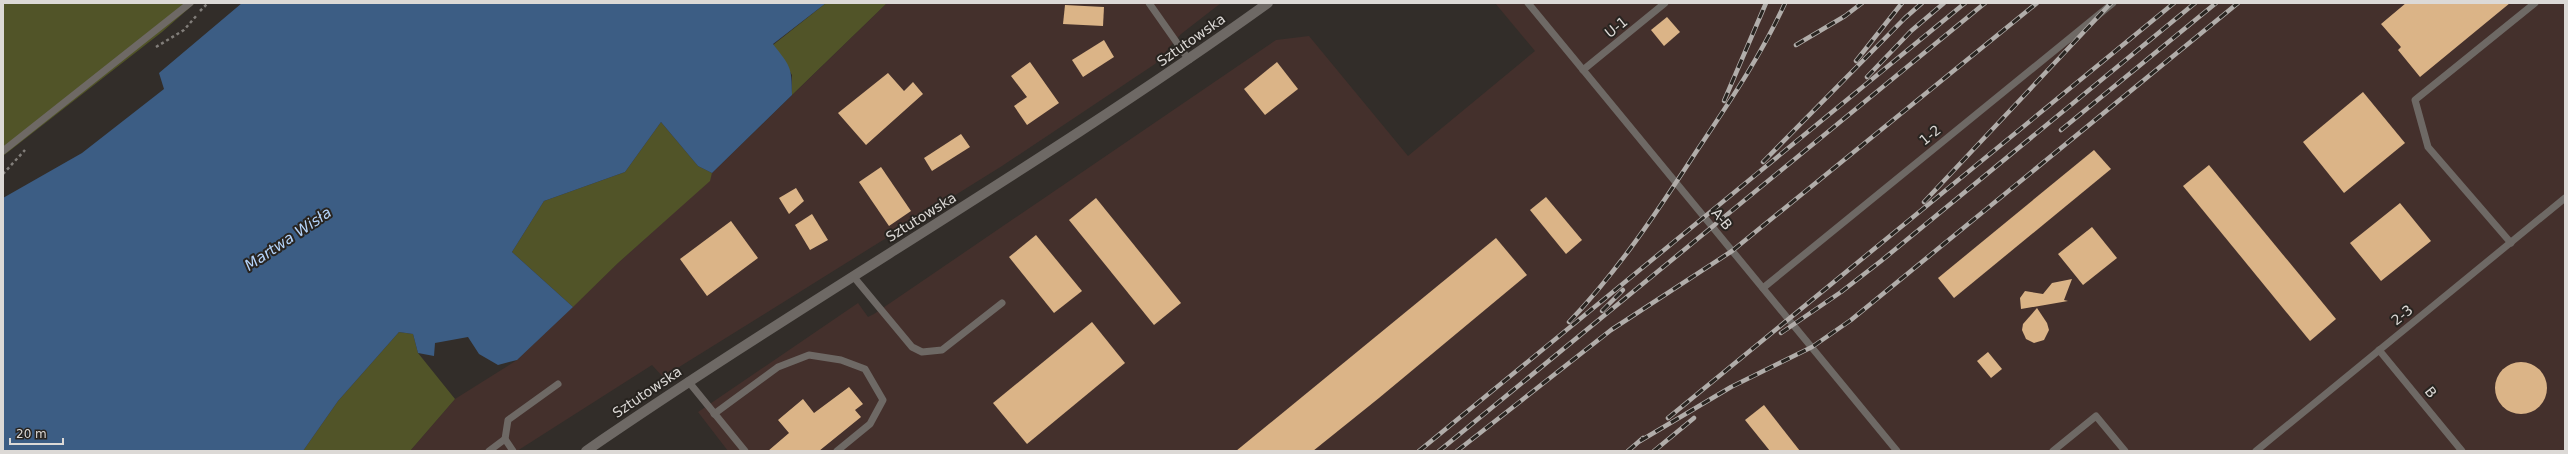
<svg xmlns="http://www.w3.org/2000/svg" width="2568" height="454" font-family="'DejaVu Sans',sans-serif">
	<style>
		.industrial { fill: #44302c }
		.green { fill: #515428 }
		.water { fill: #3c5d84 }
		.building { fill: #dbb487 }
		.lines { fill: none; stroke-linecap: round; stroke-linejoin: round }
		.path { stroke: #827e7a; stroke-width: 2.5; stroke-dasharray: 3 3; stroke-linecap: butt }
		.lane { stroke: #6e6965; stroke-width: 7 }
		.street { stroke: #6e6965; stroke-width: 10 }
		.rail-casing { stroke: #b1adaa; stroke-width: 4.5 }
		.rail { stroke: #282420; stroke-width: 3; stroke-dasharray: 9; stroke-linecap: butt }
		.labels { text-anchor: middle; stroke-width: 4; stroke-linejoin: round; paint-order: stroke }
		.street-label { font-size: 14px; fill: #dcd9d6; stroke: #282420 }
		.water-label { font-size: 15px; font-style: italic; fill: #b5d4fa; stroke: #282420 }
	</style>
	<rect width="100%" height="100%" fill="#322d29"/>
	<!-- industrial -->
	<g class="industrial">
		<polygon points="887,3 1221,3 1181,34 1155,64 1002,166 663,377 652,365 517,451 410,451 455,399 517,360 618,263 709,181 712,173"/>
		<polygon points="1495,3 2565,3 2565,451 728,451 698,412 858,303 868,317 874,314 1276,40 1309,36 1408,156 1535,51"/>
	</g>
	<!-- green -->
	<g class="green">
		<polygon points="3,3 195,3 162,32 3,156"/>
		<polygon points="826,3 887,3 792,95 792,75 773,45"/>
		<polygon points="661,122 698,166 712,173 710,181 618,263 573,307 512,252 544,201 625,172"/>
		<polygon points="399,332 413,334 418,353 455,399 410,451 303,451 338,401"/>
	</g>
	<!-- water -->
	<path class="water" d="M 242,3 L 826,3 L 773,44 C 790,66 792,66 792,95 L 712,173 L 698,166 L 661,122 L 625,172 L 544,201 L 512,252 L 573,307 L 517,360 L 498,365 L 479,354 L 468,337 L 435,343 L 434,356 L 418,353 L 413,334 L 399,332 L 338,401 L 303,451 L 3,451 L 3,198 L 82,153 L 164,89 L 159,73 Z"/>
	<!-- building -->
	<g class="building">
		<polygon points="2406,3 2510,3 2420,77 2398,50 2401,47 2381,24"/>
		<polygon points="1065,5 1104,7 1103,26 1063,24"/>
		<polygon points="1667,17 1680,32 1664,46 1651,30"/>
		<polygon points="1104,40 1114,57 1083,77 1072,60"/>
		<polygon points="1030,62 1059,103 1027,125 1014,106 1027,97 1011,76"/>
		<polygon points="1277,62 1298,89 1265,115 1244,89"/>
		<polygon points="888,73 904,91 913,82 923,94 866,145 838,113"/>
		<polygon points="2363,92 2405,143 2344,193 2303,142"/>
		<polygon points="961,134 970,147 932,171 924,158"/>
		<polygon points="2094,150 2111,169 1954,298 1938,278"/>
		<polygon points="2209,165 2336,319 2310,341 2183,186"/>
		<polygon points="881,167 911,211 889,226 859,182"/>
		<polygon points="796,188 804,201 789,214 779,198"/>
		<polygon points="1546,197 1582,240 1566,254 1530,210"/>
		<polygon points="1096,198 1181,303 1154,325 1069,220"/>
		<polygon points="2400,203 2431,241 2381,281 2350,243"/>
		<polygon points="812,214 828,240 810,250 795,225"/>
		<polygon points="731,221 758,258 707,296 680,259"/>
		<polygon points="2092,227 2117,258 2083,285 2058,254"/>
		<polygon points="1036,235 1082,291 1054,313 1009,257"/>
		<polygon points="1496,238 1527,275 1379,398 1313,451 1236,451"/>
		<polygon points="2072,279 2064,300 2068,301 2021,309 2020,298 2025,291 2043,294 2052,283"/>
		<polygon points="2037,308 2047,323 2049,330 2044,340 2034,343 2026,339 2022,330 2023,324"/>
		<polygon points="1092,322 1125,363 1027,444 993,403"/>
		<polygon points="1988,352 2002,369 1991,378 1977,361"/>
		<circle cx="2521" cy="388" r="26"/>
		<polygon points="849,387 863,404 855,410 861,417 819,451 768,451 789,433 778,420 803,399 814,413"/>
		<polygon points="1764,405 1800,451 1770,451 1745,420"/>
	</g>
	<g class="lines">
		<!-- path -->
		<g class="path">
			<polyline points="200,11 208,3"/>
			<polyline points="156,47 184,30 197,15"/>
			<polyline points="3,174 25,150"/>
		</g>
		<!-- lane -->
		<g class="lane">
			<polyline points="1149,3 1189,60"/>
			<polyline points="1528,3 1897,451"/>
			<polyline points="1583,70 1665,3"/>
			<polyline points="3,151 190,3"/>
			<polyline points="2511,243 2428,147 2415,100 2535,3"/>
			<polyline points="853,276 912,347 922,352 942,350 1002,303"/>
			<polyline points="1763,288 2113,3"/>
			<polyline points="2379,350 2462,451"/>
			<polyline points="688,381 745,451"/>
			<polyline points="714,414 778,367 809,355 841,360 865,369 883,400 870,424 837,451"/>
			<polyline points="505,439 508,420 558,384"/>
			<polyline points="489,451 505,439 513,451"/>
			<polyline points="2053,451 2096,416 2125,451"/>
			<polyline points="2256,451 2565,198"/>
		</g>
		<!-- street -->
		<path class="street" d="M 586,451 C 810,297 1047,162 1268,3"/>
		<!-- rail casing -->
		<g class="rail-casing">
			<g id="rail">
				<polyline points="1796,45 1845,16 1862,3"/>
				<polyline points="1856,61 1902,3"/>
				<polyline points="1867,77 1911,31 1944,3"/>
				<polyline points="1724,101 1766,3"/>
				<polyline points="2061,130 2216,3"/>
				<polyline points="1763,162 1905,18 1922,3"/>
				<polyline points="1924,202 2111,3"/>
				<polyline points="1602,311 1623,290"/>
				<path d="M 1569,322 C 1618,271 1657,212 1696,152 C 1728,104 1761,56 1785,3"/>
				<polyline points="1781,333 1841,292 1881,261 2195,3"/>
				<polyline points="1668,418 2174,3"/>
				<polyline points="1640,441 1731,387 1812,347 1851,320 2238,3"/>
				<polyline points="1419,451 1965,3"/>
				<polyline points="1439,451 1985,3"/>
				<polyline points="1457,451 1611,330 1732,251 2037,3"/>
				<polyline points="1628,451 1643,438"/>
				<polyline points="1654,451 1694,418"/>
			</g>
		</g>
		<!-- rail -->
		<use href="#rail" class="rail"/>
	</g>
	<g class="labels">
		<!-- street labels -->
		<g class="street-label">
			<text transform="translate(1616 27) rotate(-39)" y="5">U-1</text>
			<text transform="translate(1191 40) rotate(-35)" y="5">Sztutowska</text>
			<text transform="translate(1930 135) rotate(-39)" y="5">1-2</text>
			<text transform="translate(921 217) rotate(-32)" y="5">Sztutowska</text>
			<text transform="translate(1722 219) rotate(50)" y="5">A-B</text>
			<text transform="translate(2402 315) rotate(-39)" y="5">2-3</text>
			<text transform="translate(647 392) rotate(-34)" y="5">Sztutowska</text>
			<text transform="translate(2431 392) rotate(51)" y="5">B</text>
		</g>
		<!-- water labels -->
		<g class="water-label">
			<text transform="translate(288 239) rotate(-34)" y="5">Martwa Wisła</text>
		</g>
	</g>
	<!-- border -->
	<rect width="2568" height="454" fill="none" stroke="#dcd9d6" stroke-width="8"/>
	<!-- scale -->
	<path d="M10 438v6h53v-6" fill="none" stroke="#dcd9d6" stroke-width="2"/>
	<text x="16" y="438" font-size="12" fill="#dcd9d6" stroke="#282420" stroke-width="3" paint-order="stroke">20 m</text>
</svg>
